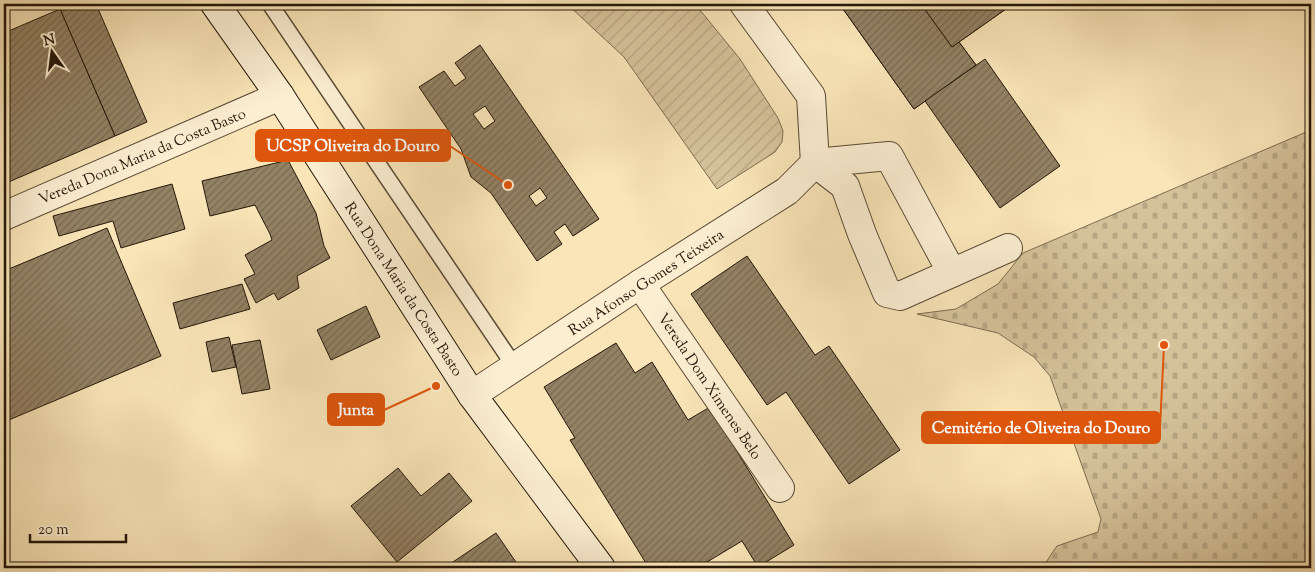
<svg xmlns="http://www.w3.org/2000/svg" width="1315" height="572" font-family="'Sorts Mill Goudy',serif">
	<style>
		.cemetery { fill: url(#cemetery-stones); stroke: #7c6c52 }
		.garden { fill: url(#garden-furrows); stroke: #7c6c52 }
		.building { fill: url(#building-hatch); stroke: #241709; fill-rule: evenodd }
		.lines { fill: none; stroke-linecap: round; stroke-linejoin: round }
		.lane-casing { stroke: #594a35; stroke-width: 18 }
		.street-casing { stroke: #594a35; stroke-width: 30 }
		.secondary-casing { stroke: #241709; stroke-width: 30 }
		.lane { stroke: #fbeed1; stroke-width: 15 }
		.street { stroke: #fbeed1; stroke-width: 28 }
		.secondary { stroke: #fbeed1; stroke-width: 28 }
		.labels { text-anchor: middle; stroke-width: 4; stroke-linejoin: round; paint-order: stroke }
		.street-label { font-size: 15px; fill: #241709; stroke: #fbeed1 }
		.leader { fill: none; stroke: #de560c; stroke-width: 2 }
		.callout-dot { fill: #de560c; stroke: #fbeed1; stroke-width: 2 }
		.callout { fill: #de560c; stroke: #de560c; stroke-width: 2 }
		.callout-label { font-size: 16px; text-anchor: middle; font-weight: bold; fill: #fff }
	</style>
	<defs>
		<pattern id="cemetery-stones" width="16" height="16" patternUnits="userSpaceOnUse" patternTransform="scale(1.25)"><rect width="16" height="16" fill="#d5c29a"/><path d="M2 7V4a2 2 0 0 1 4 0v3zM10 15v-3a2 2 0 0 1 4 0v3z" fill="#b7a683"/></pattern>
		<pattern id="garden-furrows" width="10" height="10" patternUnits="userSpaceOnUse" patternTransform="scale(1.25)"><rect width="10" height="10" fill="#d5c29a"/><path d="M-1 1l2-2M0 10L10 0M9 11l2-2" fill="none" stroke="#b7a683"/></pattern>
		<pattern id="building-hatch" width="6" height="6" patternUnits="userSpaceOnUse" patternTransform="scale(1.25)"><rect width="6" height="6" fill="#938264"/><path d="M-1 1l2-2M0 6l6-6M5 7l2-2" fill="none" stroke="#786951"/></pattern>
	</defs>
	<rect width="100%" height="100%" fill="#f9e5b8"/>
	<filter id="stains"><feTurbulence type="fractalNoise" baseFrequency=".004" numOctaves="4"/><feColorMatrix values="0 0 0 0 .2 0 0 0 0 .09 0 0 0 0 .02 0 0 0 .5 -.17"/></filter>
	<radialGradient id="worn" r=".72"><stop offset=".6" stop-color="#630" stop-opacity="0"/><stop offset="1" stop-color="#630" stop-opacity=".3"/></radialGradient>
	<!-- cemetery -->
	<polygon class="cemetery" points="1311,130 1311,568 1042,568 1057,546 1098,532 1101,519 1050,376 1034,357 998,333 917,314 956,309 998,284 1023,253"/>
	<!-- garden -->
	<polygon class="garden" points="567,4 695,4 740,59 778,118 783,131 782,142 775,152 717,189 624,57"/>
	<!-- building -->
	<g class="building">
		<polygon points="71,4 96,4 147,122 115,136 60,9"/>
		<polygon points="844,4 1013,4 959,42 976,65 914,109 841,6"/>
		<polygon points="844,4 921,4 952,47 959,42 976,65 914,109 841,6"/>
		<polygon points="921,4 1013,4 952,47"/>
		<polygon points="60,9 115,136 4,184 4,33"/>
		<path d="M 480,45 L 599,219 L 573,236 L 565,224 L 554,232 L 562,244 L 537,261 L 491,193 L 471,177 L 461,149 L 419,87 L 444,71 L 455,86 L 466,78 L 455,63 ZM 485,106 L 495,121 L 484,129 L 473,114 ZM 540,188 L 547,198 L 536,206 L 529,196 Z"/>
		<polygon points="985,59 1060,166 1000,208 925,101"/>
		<polygon points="288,160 316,213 324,246 330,258 297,276 299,288 278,300 274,293 256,303 244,279 255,274 245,255 272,240 270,234 255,205 210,216 202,181"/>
		<polygon points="172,184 185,229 121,248 113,221 59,236 53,216"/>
		<polygon points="107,228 161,356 4,422 4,271"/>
		<polygon points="747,256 815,355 829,346 900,450 849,484 786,392 767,405 691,294"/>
		<polygon points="242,284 250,309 180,329 173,303"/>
		<polygon points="366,306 380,337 331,360 317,330"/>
		<polygon points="229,337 236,367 212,372 206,342"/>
		<polygon points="260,340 270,389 242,394 232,345"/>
		<polygon points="616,343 635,373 652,362 688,420 710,407 794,545 758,567 742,541 697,568 649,568 570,440 575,438 544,387"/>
		<polygon points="398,468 421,496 449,473 472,501 397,562 351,506"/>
		<polygon points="496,533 520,568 444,568"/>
	</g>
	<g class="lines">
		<!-- lane casing -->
		<g class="lane-casing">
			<polyline id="lane" points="270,4 515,367"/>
		</g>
		<!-- street casing -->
		<g class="street-casing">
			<g id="street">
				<polyline points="744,4 811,96 815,163"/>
				<polyline points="815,163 845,186 862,234 887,293 900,296 1008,248"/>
				<polyline points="815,163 889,156 952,273"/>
				<polyline points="4,216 280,96"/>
				<polyline points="640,284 780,488"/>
				<polyline points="472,395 640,284 787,191 815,163"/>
			</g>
		</g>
		<!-- secondary casing -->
		<g class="secondary-casing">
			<polyline id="secondary" points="215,4 280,96 472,395 601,568"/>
		</g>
		<!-- lane -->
		<use href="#lane" class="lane"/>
		<!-- street -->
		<use href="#street" class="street"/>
		<!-- secondary -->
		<use href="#secondary" class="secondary"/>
	</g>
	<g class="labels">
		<!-- street labels -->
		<g class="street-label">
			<text transform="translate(142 156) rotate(-23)" y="5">Vereda Dona Maria da Costa Basto</text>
			<text transform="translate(646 282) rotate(-33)" y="5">Rua Afonso Gomes Teixeira</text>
			<text transform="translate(404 289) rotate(57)" y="5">Rua Dona Maria da Costa Basto</text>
			<text transform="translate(710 386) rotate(56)" y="5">Vereda Dom Ximenes Belo</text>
		</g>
	</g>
	<!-- callouts -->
	<path class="leader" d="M508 185L450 146M436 386L384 410M1164 345L1160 428"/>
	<g class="callout-dot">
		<circle cx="508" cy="185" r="5"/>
		<circle cx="436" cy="386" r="5"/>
		<circle cx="1164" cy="345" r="5"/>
	</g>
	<g class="callout">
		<rect x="256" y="130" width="194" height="31" rx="5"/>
		<rect x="328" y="394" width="56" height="31" rx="5"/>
		<rect x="922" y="412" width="238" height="31" rx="5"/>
	</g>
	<g class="callout-label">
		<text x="353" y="151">UCSP Oliveira do Douro</text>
		<text x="356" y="415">Junta</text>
		<text x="1041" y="433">Cemitério de Oliveira do Douro</text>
	</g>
	<!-- margin -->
	<rect width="1315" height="572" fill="none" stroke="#f9e5b8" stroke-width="20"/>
	<rect x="5" y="5" width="1305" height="562" fill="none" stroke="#241709" stroke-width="2.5"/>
	<rect x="10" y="10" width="1295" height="552" fill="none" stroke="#241709"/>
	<!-- north arrow -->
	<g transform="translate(52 52) rotate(346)" stroke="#fbeed1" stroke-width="4" paint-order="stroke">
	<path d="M0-4L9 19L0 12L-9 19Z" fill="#241709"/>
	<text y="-8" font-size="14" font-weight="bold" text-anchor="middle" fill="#241709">N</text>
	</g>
	<!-- scale -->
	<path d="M30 534v8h96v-8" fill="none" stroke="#241709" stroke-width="2.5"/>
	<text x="38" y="534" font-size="15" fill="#241709" stroke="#fbeed1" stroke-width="4" paint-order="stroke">20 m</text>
	<rect width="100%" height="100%" filter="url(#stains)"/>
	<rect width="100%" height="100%" fill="url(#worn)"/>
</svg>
